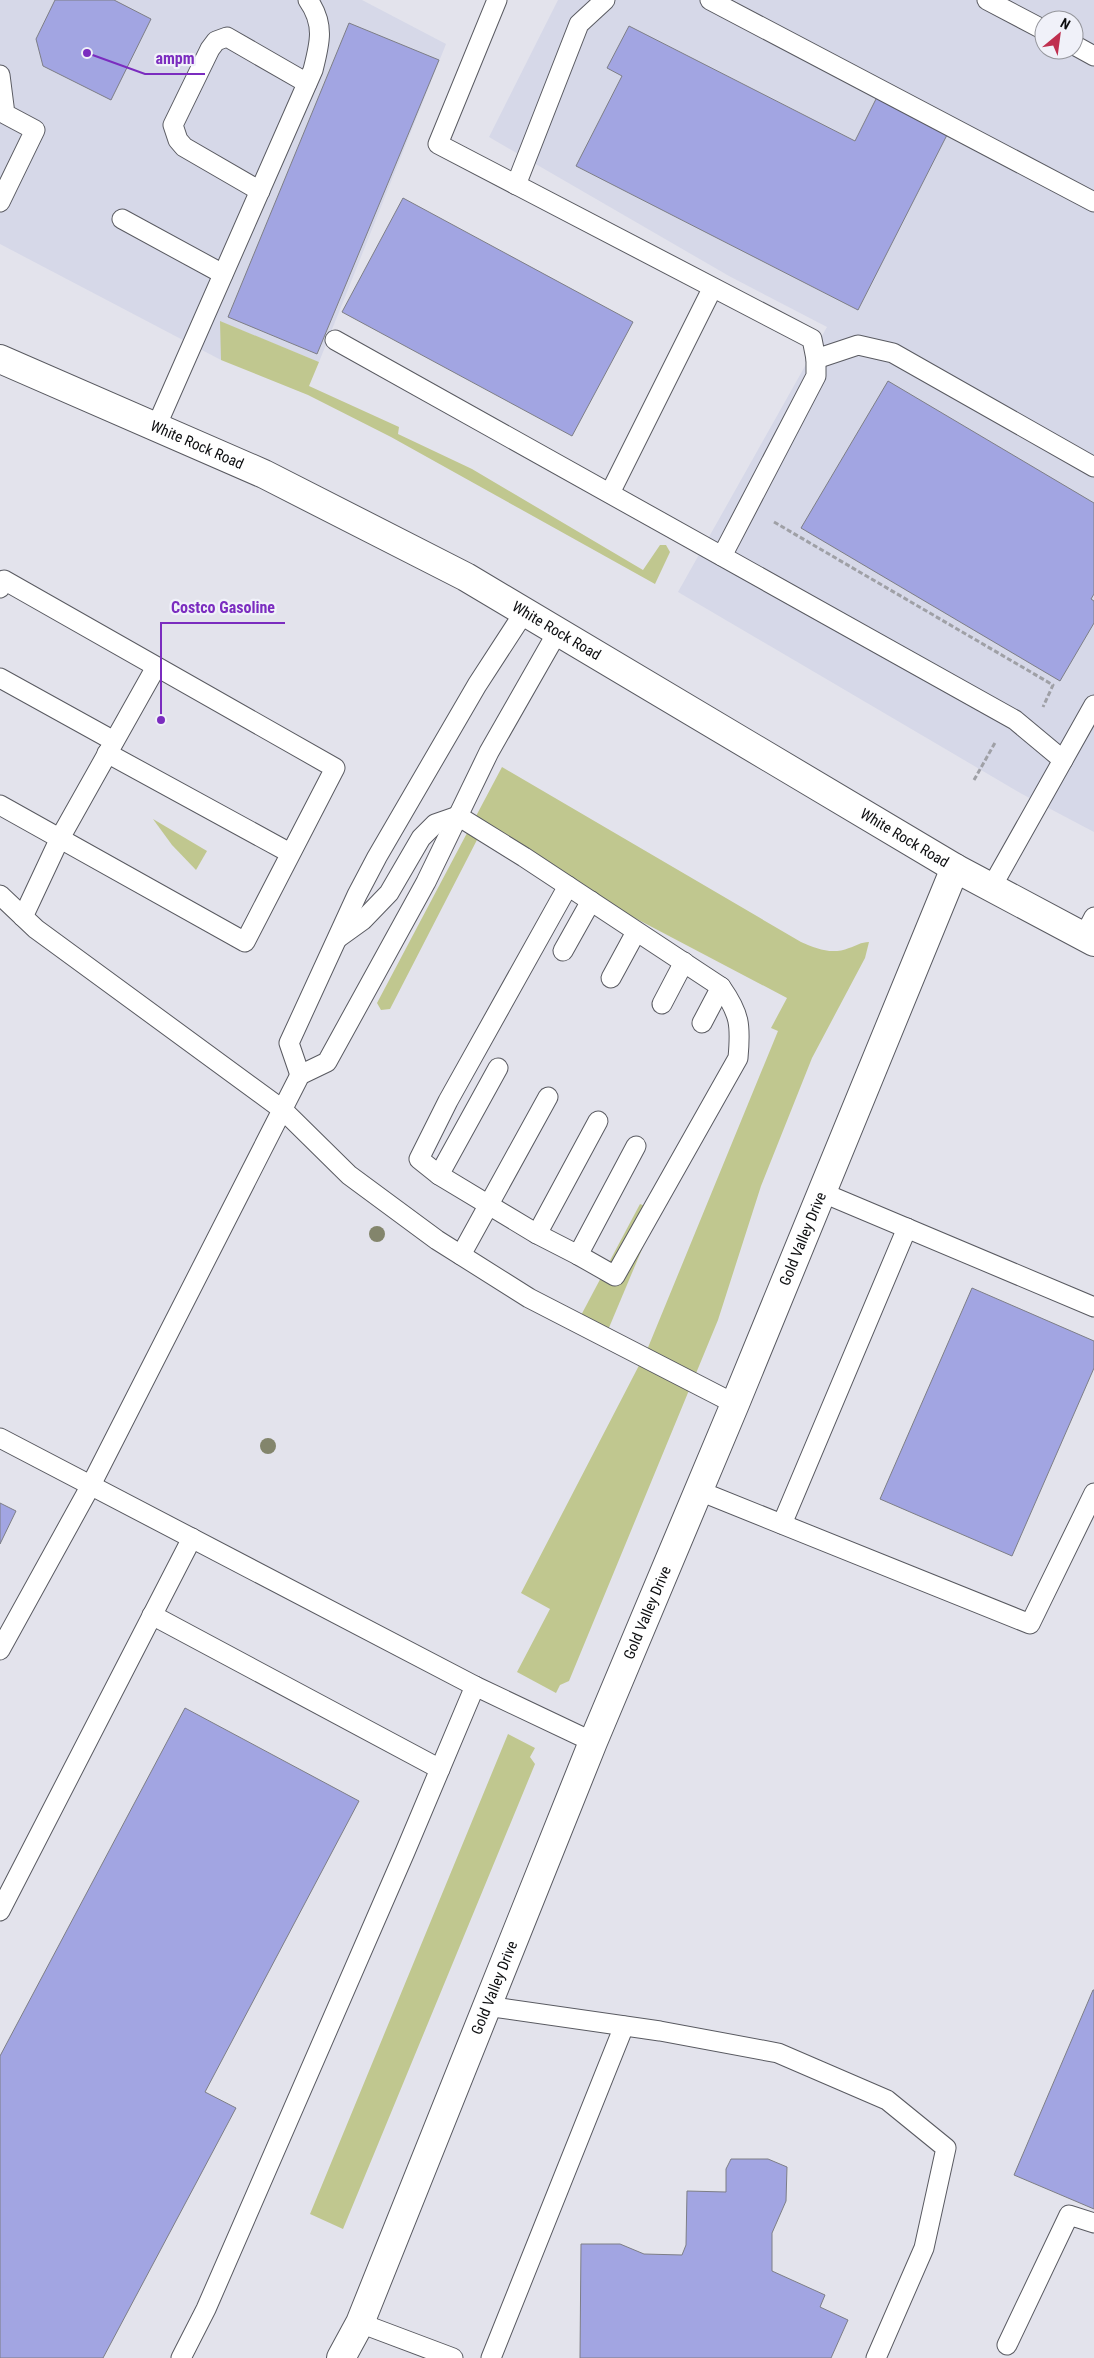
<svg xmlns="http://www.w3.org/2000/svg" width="1094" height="2358" font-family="'Roboto Condensed',sans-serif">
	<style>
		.built { fill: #d6d8e8; fill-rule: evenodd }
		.green { fill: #c0c78f }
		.building { fill: #a2a5e2; stroke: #7d7e86 }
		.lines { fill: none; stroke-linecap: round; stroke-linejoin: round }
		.lane-casing { stroke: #595a61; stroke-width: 21 }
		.street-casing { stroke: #595a61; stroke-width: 30 }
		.secondary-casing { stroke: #595a61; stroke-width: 30 }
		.path { stroke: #9fa0a6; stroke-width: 3; stroke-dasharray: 5 2.5; stroke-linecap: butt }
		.lane { stroke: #fff; stroke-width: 19 }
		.street { stroke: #fff; stroke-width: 28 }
		.secondary { stroke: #fff; stroke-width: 28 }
		.tree { fill: #83856c }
		.labels { text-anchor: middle; stroke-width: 4.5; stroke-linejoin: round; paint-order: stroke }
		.street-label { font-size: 15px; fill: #0d0e10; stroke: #f0f1f9 }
		.leader { fill: none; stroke: #7b2cbf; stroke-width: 2 }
		.callout-dot { fill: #7b2cbf; stroke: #f0f1f9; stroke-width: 2 }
		.callout-label { font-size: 16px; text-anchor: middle; font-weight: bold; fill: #7b2cbf; stroke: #f0f1f9; stroke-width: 4.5; stroke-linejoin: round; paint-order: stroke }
	</style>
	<rect width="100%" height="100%" fill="#e3e3ec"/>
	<!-- built -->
	<g class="built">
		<polygon points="0,0 362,0 446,44 319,362 221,322 221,360 0,244"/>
		<path d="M 558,0 L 1094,0 L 1094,832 L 1022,794 L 678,592 L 827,327 L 729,276 L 489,137 ZM 1044,20 L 1074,20 L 1074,50 L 1044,50 Z"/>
	</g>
	<!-- green -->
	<g class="green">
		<polygon points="220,321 319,362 309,386 399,427 398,434 472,469 643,570 660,545 666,545 670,552 655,584 391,437 308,395 221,360"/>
		<path d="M 502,767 L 801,942 C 817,949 832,955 849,948 C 856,946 861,942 869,942 L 865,958 L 812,1058 L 761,1186 L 718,1320 L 569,1681 L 560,1685 L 556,1693 L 517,1672 L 550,1609 L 521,1593 L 647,1350 L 778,1031 L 771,1028 L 787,998 L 479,836 L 390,1009 L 381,1010 L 377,1003 Z"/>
		<polygon points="153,819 207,851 196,870 172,845"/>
		<polygon points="640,1204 658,1211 608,1330 578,1321"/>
		<polygon points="508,1734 535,1748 530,1757 535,1764 343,2229 310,2214"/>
	</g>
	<!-- building -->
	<g class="building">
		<polygon points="55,0 114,0 151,19 111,100 43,66 36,39"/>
		<polygon points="349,23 439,60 317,354 228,317"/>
		<polygon points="629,26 855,141 877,97 948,133 858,310 576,166 622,76 607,68"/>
		<polygon points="403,198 633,322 572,436 342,312"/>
		<polygon points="888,381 1094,503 1094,594 1091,599 1094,601 1094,623 1060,681 801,528"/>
		<polygon points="972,1288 1094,1341 1094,1368 1012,1556 880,1499"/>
		<polygon points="0,1503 16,1511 0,1544"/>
		<polygon points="185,1708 359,1801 205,2092 236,2108 103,2358 0,2358 0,2056"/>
		<polygon points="1093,1990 1094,1990 1094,2209 1014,2175"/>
		<polygon points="731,2159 768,2159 787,2167 786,2201 772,2233 772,2271 825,2295 820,2307 848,2320 831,2358 580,2358 581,2244 620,2244 644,2254 682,2255 686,2245 687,2191 726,2192 726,2169"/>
	</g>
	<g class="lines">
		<!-- lane casing -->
		<g class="lane-casing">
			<g id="lane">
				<polyline points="497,0 438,144 812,339 816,359 816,376 722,556"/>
				<polyline points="710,0 1094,202"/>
				<polyline points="987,0 1044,30"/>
				<polyline points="1074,45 1094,56"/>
				<polyline points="0,75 5,114 35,130 0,202"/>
				<polyline points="516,185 579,24 605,0"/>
				<polyline points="260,191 184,147 178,140 173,125 210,49 216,41 227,37 307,83"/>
				<polyline points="122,219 223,274"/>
				<polyline points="335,340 1015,720 1063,760"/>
				<polyline points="816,359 858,345 893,353 1094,467"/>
				<path d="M 156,427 L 313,70 C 320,43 325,24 308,0"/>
				<polyline points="610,493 712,289"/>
				<polyline points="0,588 4,580 335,768 245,942 0,805"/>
				<polyline points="0,678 114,741"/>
				<polyline points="107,753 290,853"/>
				<polyline points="991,888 1094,705"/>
				<polyline points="0,895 36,929 283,1110 349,1175 437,1240 529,1298 735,1404"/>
				<polyline points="23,917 60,838 156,667"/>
				<polyline points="1084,936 1094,917"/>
				<path d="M 338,938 L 363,920 L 389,893 L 421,838 L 435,824 L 458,816 L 524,857 L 721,987 C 740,1014 741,1025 738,1058 L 615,1276 L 578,1255"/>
				<polyline points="563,951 591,901"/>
				<polyline points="611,978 636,932"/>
				<polyline points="662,1004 684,962"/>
				<polyline points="702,1023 721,987"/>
				<polyline points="498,1068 439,1175 537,1234 578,1255 636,1146"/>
				<polyline points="300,1075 289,1043 357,895 377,857 477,685 525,611"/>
				<polyline points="439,1175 419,1159 448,1101 568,886"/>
				<polyline points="821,1192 1094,1307"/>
				<polyline points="537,1234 598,1121"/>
				<polyline points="461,1255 548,1097"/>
				<polyline points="0,1438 475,1686 593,1742"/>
				<polyline points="697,1490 1030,1624 1094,1493"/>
				<polyline points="782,1524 907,1228"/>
				<polyline points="152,1615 440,1769"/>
				<polyline points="0,1650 91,1485 300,1075 327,1062 426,882 489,752 558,631"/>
				<polyline points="0,1911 192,1538"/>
				<polyline points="486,2006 660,2031 778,2053 887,2100 946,2148 924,2248 876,2358"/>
				<polyline points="360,2323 453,2358"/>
				<polyline points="1007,2345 1069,2215 1094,2223"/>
				<polyline points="181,2358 206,2309 405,1852 475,1686"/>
				<polyline points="491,2358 624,2026"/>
			</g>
		</g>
		<!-- street casing -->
		<g class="street-casing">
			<g id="street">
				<path id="s1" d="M 341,2358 L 360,2323 L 593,1742 L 735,1404 L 955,868"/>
			</g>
		</g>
		<!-- secondary casing -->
		<g class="secondary-casing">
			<g id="secondary">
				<path id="s2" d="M 0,359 L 264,474 L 466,577 L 955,868 L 1094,942"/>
			</g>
		</g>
		<!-- path -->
		<g class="path">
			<polyline points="774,522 1053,685 1043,707"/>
			<polyline points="974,780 996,741"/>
		</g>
		<!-- lane -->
		<use href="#lane" class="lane"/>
		<!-- street -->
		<use href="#street" class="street"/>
		<!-- secondary -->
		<use href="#secondary" class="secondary"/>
	</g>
	<!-- trees -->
	<g class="tree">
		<circle cx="377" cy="1234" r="8"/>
		<circle cx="268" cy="1446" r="8"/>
	</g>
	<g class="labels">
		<!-- street labels -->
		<g class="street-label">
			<text dy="5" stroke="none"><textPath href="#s2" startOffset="215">White Rock Road</textPath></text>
			<text dy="5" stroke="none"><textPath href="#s2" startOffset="620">White Rock Road</textPath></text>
			<text dy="5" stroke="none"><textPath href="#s2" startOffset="1025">White Rock Road</textPath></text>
			<text dy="5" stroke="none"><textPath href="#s1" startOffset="1211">Gold Valley Drive</textPath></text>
			<text dy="5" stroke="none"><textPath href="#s1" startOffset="806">Gold Valley Drive</textPath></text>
			<text dy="5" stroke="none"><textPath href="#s1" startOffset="401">Gold Valley Drive</textPath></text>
		</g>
	</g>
	<!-- callouts -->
	<path class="leader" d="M87 53L145 74H205M161 720L161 623H285"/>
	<g class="callout-dot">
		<circle cx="87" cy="53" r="5"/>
		<circle cx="161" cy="720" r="5"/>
	</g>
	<g class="callout-label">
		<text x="175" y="64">ampm</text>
		<text x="223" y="613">Costco Gasoline</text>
	</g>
	<!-- north arrow -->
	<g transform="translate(1059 35) rotate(29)"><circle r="24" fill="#f0f1f9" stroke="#95969c"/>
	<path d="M0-4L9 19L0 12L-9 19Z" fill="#bf2f4f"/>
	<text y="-8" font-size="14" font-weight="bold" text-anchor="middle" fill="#0d0e10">N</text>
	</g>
</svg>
